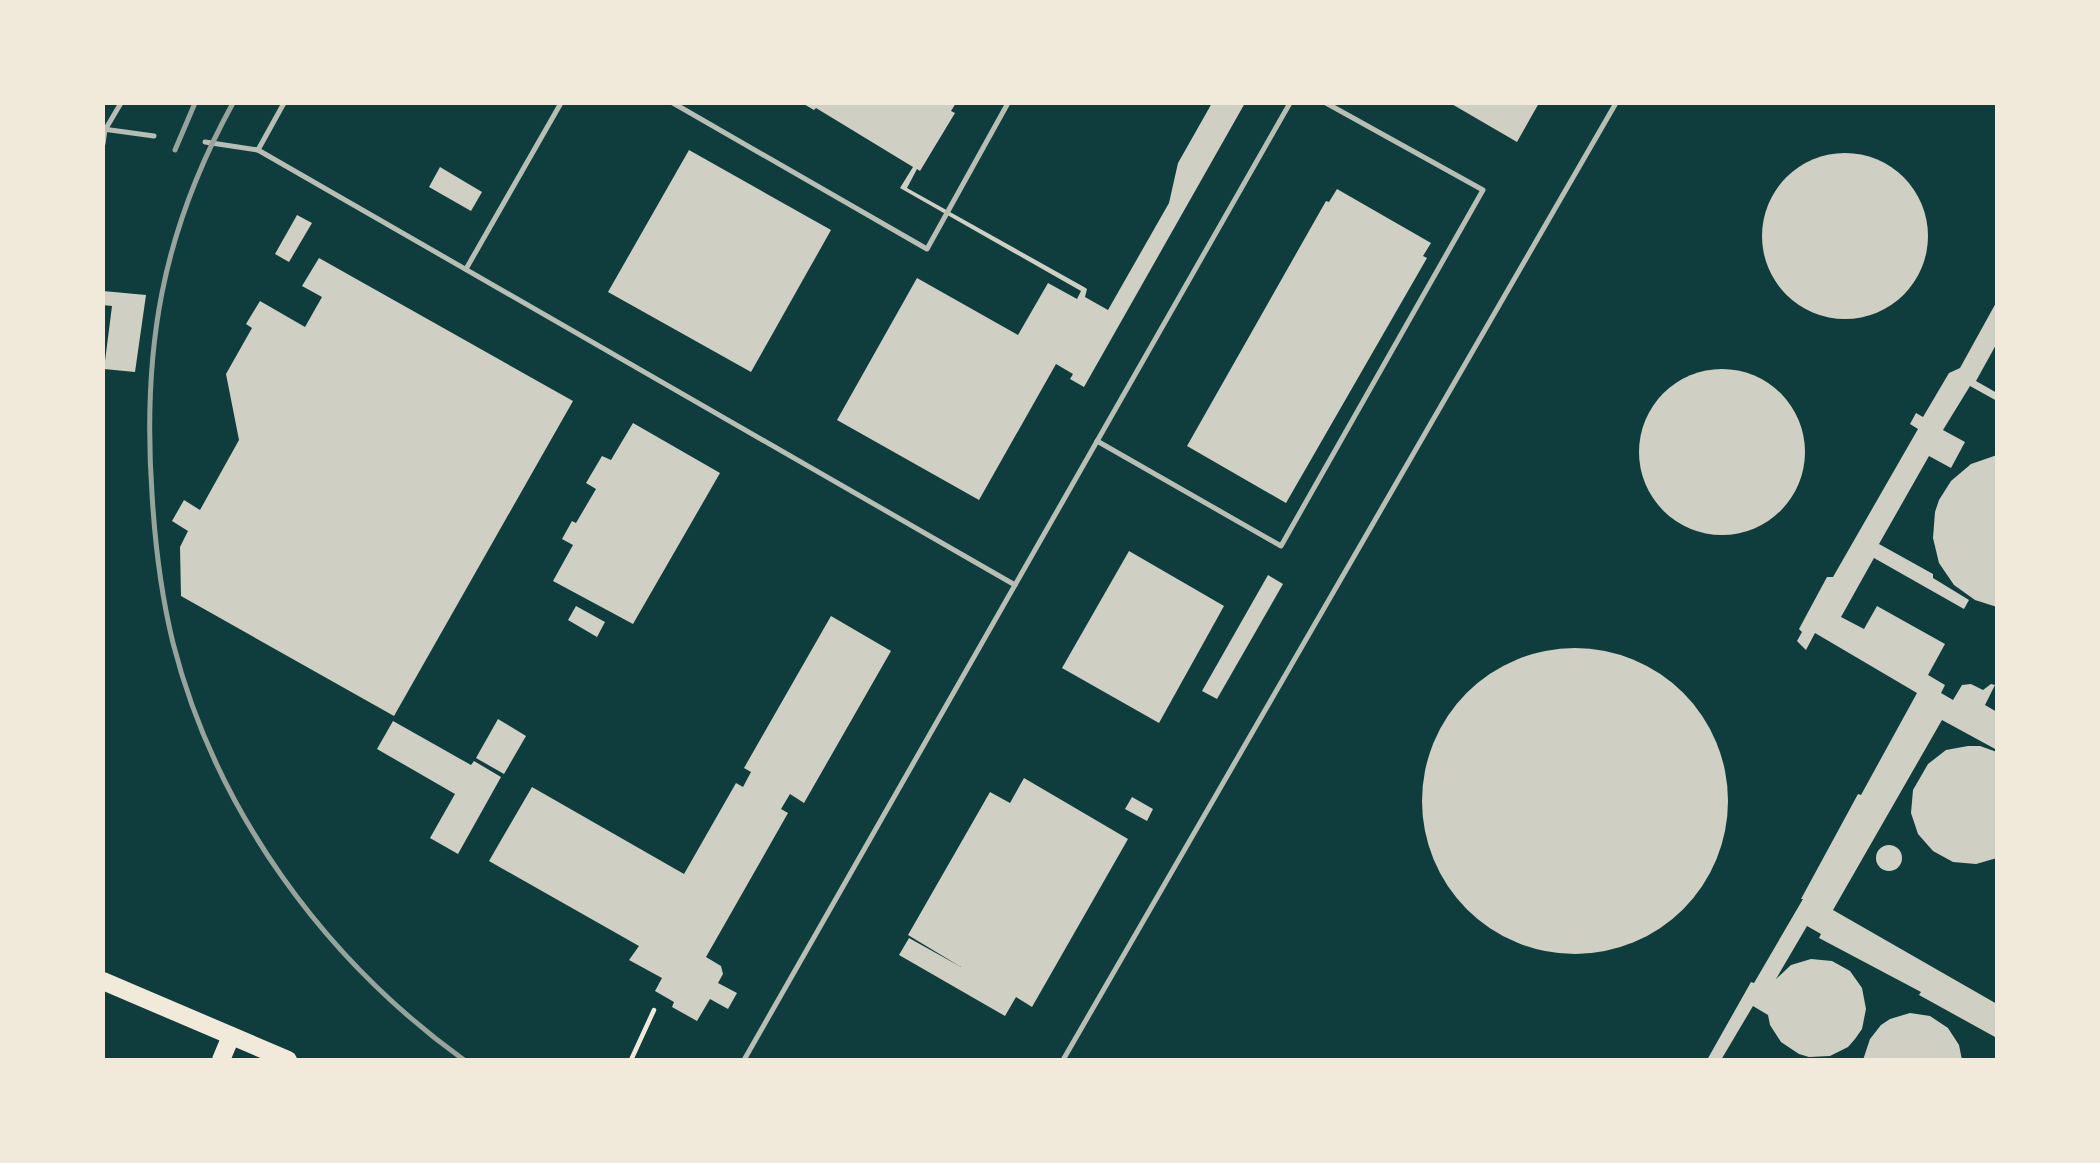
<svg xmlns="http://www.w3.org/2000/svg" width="2100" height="1163" font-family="'Sofia Sans Condensed',sans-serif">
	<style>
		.building { fill: #cfcfc3 }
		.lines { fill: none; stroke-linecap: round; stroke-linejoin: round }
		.path { stroke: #f1e9da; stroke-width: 4.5 }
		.service { stroke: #b8beb3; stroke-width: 5 }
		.primary { stroke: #f1e9da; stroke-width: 18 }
		.rail { stroke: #97a49c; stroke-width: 5 }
	</style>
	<rect width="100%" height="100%" fill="#0f3d3e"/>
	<!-- building -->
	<g class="building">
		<polygon points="802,103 956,103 951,111 955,113 920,171 917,169 907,188 1084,287 1087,289 1085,297 1108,310 1169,203 1178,163 1212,103 1245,103 1084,387 1070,379 1073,374 1056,364 979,500 837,420 917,278 1018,335 1048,283 1077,299 1081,291 900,188 913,167 816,108 814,110"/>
		<polygon points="1450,103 1539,103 1517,142"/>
		<polygon points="689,150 831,230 751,372 608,292"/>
		<circle cx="1845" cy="236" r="83"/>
		<polygon points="440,167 482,192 471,211 429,187"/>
		<polygon points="1337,189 1431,243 1423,256 1427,258 1286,503 1187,446 1326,201 1329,202"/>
		<polygon points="297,215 312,223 289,262 275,254"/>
		<polygon points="319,258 573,401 394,716 181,596 180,547 188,531 172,521 184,500 200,510 239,440 226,374 252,328 246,324 260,301 305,327 322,297 302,286"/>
		<polygon points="103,291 146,295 135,372 104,369 112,306 103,305"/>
		<polygon points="1997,301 1997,343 1976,381 1997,393 1997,401 1970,386 1943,430 1965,442 1951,468 1929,456 1879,544 1933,574 1933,578 1969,600 1964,609 1874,558 1841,617 1864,629 1877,606 1945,644 1928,675 1945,685 1941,693 1953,700 1962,685 1971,684 1983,690 1991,684 1995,685 1985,705 1997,712 1997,750 1942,720 1833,910 1997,1004 1997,1035 1995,1037 1919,995 1921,992 1819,938 1821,934 1807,926 1776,979 1791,965 1811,959 1832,961 1850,971 1862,988 1866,1009 1862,1029 1855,1039 1848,1047 1830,1056 1809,1057 1799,1054 1781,1042 1770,1025 1768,1015 1753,1006 1721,1060 1707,1060 1751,982 1754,983 1803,899 1801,899 1858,794 1861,795 1917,693 1815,633 1806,650 1797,641 1802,632 1799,629 1827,577 1833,577 1918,429 1910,424 1916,413 1923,417 1949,373 1960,368"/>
		<circle cx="1722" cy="452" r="83"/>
		<polygon points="633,423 720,473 633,624 553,581 573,545 562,539 572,521 576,523 596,489 586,483 602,456 611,460"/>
		<polygon points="1997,455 1997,607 1975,600 1954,585 1939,563 1933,538 1935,512 1939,500 1951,481 1971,464"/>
		<polygon points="1129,551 1224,606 1159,723 1062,668"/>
		<polygon points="1268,575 1283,584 1217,699 1202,691"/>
		<polygon points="576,606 605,622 597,637 568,620"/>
		<polygon points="831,616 891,651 804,803 790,794 781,809 788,813 706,957 721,966 723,974 718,983 737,993 728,1009 710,999 697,1021 672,1007 674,1002 655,991 662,978 629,960 639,946 489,861 532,787 684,874 736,783 743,787 751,772 744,768"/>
		<circle cx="1575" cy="801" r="153"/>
		<polygon points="498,719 526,736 504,774 476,758"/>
		<polygon points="393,721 471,765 474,761 501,777 458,854 430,838 455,794 377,749"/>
		<polygon points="1968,746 1980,746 1997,752 1997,858 1976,864 1953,862 1933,851 1918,834 1911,813 1913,790 1928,764 1946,750"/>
		<polygon points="1024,778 1128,839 1032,1007 1016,997 1005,1016 899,955 909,938 961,967 908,935 990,792 1010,803"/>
		<polygon points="1132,797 1153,809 1147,821 1125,809"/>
		<circle cx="1889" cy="858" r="13"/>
		<polygon points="1910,1013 1930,1016 1948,1028 1959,1045 1962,1060 1863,1060 1870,1039 1881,1025 1890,1019"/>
	</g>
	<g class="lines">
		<!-- path -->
		<polyline class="path" points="631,1060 654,1010"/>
		<!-- service -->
		<g class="service">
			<polyline points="284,103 258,150 1015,585"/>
			<polyline points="673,103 927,249 1008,103"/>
			<polyline points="103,129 154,136"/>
			<polyline points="205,142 258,150"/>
			<polyline points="103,144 105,130 121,103"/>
			<polyline points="466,269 561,103"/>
			<polyline points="1097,441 1281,546 1483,190 1326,103"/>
			<polyline points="744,1060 1290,103"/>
			<polyline points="1063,1060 1616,103"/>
		</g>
		<!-- primary -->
		<g class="primary">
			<polyline points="103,981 288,1060"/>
			<polyline points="221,1060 231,1036"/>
		</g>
		<!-- rail -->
		<g class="rail">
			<path d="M 233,103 C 162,232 142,348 152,494 C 155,544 161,594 173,643 C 216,811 324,959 464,1060"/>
			<polyline points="175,150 195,103"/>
		</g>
	</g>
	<!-- border -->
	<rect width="2100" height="1163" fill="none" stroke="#f1e9da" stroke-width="210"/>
</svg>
